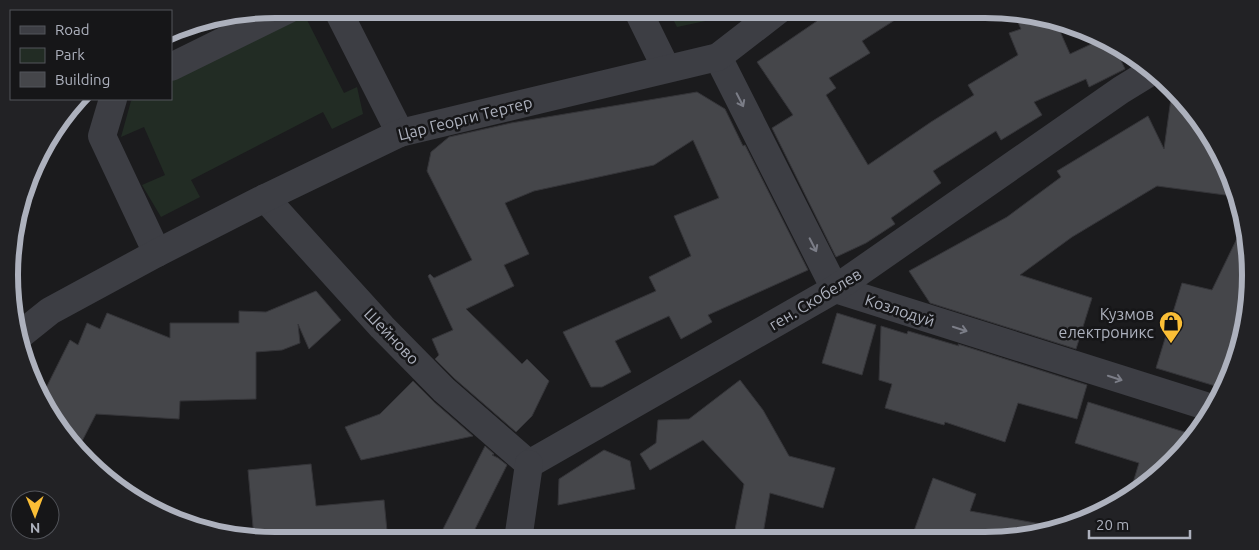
<svg xmlns="http://www.w3.org/2000/svg" width="1259" height="550" font-family="Ubuntu,sans-serif">
	<style>
		.green { fill: #222c24 }
		.building { fill: #45464a; stroke: #353539 }
		.lines { fill: none; stroke-linecap: round; stroke-linejoin: round }
		.minor { stroke: #3d3e44; stroke-width: 28 }
		.oneway { stroke: #7b7d87 }
		.labels { text-anchor: middle; stroke-width: 5; stroke-linejoin: round; paint-order: stroke }
		.street-label { font-size: 16px; fill: #adb1bd; stroke: #161618 }
		.poi-label { font-size: 16px; fill: #adb1bd; stroke: #161618; text-anchor: end }
		.rim { fill: none; stroke: #adb1bd; stroke-width: 6 }
	</style>
	<rect width="100%" height="100%" fill="#1b1b1d"/>
	<!-- green -->
	<g class="green">
		<polygon points="668,9 729,9 715,19 677,27"/>
		<polygon points="305,16 344,93 357,87 363,114 332,129 323,112 191,180 200,197 161,217 142,185 165,175 144,127 121,137 131,101 135,99 171,99 171,81"/>
	</g>
	<!-- building -->
	<g class="building">
		<polygon points="836,9 912,9 862,41 870,53 829,78 836,88 826,95 868,165 931,122 974,95 968,85 1018,55 1009,33 1021,29 1014,14 1055,20 1070,54 1100,40 1116,50 1125,69 1089,87 1086,79 1034,102 1042,115 1001,140 996,131 933,171 941,183 891,218 895,224 866,243 836,257 772,128 793,115 757,62 817,21 817,20"/>
		<polygon points="1172,91 1223,158 1233,196 1157,186 1072,237 1020,275 1092,298 1076,349 930,303 909,271 1007,217 1061,177 1057,171 1148,116 1164,149"/>
		<polygon points="697,92 725,109 743,146 745,145 808,270 708,315 712,322 681,339 669,316 615,341 631,372 602,387 591,387 563,332 656,291 649,277 691,256 674,216 719,198 693,140 654,165 534,191 505,203 529,254 504,265 514,286 466,309 522,364 527,359 549,381 532,416 516,432 455,379 435,359 439,355 432,339 453,330 428,276 430,274 434,278 472,260 427,171 431,152 449,137 511,123"/>
		<polygon points="1242,228 1250,258 1236,361 1222,388 1156,368 1182,283 1212,290"/>
		<polygon points="316,291 341,320 309,349 298,324 300,343 282,350 256,352 256,399 180,401 179,419 96,414 78,449 44,408 41,398 70,340 78,345 87,323 100,329 107,313 170,338 170,323 239,323 239,311 266,312"/>
		<polygon points="837,313 876,325 862,375 822,363"/>
		<polygon points="881,326 907,334 908,331 959,346 958,344 1087,385 1077,419 1018,403 1005,442 945,422 944,425 885,408 892,384 879,380"/>
		<polygon points="740,380 763,410 789,456 835,468 823,508 770,493 762,540 733,540 744,484 703,440 650,470 640,454 656,443 658,420 689,419"/>
		<polygon points="413,381 434,402 473,436 361,460 345,427 380,414"/>
		<polygon points="1088,402 1194,435 1146,486 1129,496 1139,463 1075,443"/>
		<polygon points="485,446 494,454 492,455 498,458 507,465 469,541 437,541"/>
		<polygon points="604,450 630,461 635,489 558,505 559,479"/>
		<polygon points="311,464 316,506 384,500 388,541 275,541 254,538 248,470"/>
		<polygon points="933,478 976,494 970,511 1046,525 1045,532 1019,539 935,539 914,531"/>
	</g>
	<g class="lines">
		<!-- minor -->
		<g class="minor">
			<polyline points="337,9 400,133"/>
			<polyline points="637,9 666,68"/>
			<polyline points="718,57 835,289 1212,408"/>
			<polyline points="171,67 289,9"/>
			<polyline points="113,99 102,136 157,253"/>
			<polyline points="265,198 382,327 444,390 529,464"/>
			<polyline points="20,335 50,311 157,253 265,198 400,133 718,57 780,9"/>
			<polyline points="529,464 835,289 1121,90 1152,71"/>
			<polyline points="518,540 529,464"/>
		</g>
	</g>
	<!-- one-way arrows -->
	<defs><path id="oneway-shaft" d="M-6 0H5M1.5-3L5.5 0L1.5 3" fill="none" stroke-width="1.6" stroke-linecap="round" stroke-linejoin="round" transform="scale(1.25)"/></defs>
	<g class="oneway">
		<use href="#oneway-shaft" transform="translate(740 100) rotate(63)"/>
		<use href="#oneway-shaft" transform="translate(813 245) rotate(63)"/>
		<use href="#oneway-shaft" transform="translate(960 329) rotate(18)"/>
		<use href="#oneway-shaft" transform="translate(1115 378) rotate(18)"/>
	</g>
	<!-- icons -->
	<defs>
		<g id="shop-pin" transform="scale(1.25)"><path d="M0 17L-7.5 6A9.5 9.5 0 1 1 7.5 6Z" fill="#fabe36" stroke="#161618"/><path d="M-5-2.5h2.3a2.7 3.5 0 0 1 5.4 0H5L5.5 6h-11ZM-1.5-2.5h3a1.5 2.3 0 0 0-3 0Z" fill="#111"/></g>
	</defs>
	<g fill-rule="evenodd">
		<use href="#shop-pin" x="1171" y="323"/>
	</g>
	<g class="labels">
		<!-- street labels -->
		<g class="street-label">
			<text transform="translate(465 118) rotate(-14)" y="6">Цар Георги Тертер</text>
			<text transform="translate(815 299) rotate(-31)" y="6">ген. Скобелев</text>
			<text transform="translate(900 310) rotate(18)" y="6">Козлодуй</text>
			<text transform="translate(392 336) rotate(46)" y="6">Шейново</text>
		</g>
		<!-- poi labels -->
		<g class="poi-label">
			<text x="1154" y="320">Кузмов<tspan x="1154" dy="18">електроникс</tspan></text>
		</g>
	</g>
	<!-- crop -->
	<path d="M0 0H1259V550H0ZM275 18H985A257 257 0 0 1 1242 275V275A257 257 0 0 1 985 532H275A257 257 0 0 1 18 275V275A257 257 0 0 1 275 18Z" fill="#222225" fill-rule="evenodd"/>
	<path class="rim" d="M275 18H985A257 257 0 0 1 1242 275V275A257 257 0 0 1 985 532H275A257 257 0 0 1 18 275V275A257 257 0 0 1 275 18Z"/>
	<!-- legend -->
	<rect x="10" y="10" width="162" height="90" fill="#161618" stroke="#52545a"/>
	<rect x="20" y="26" width="25" height="8" fill="#3d3e44" stroke="#52545a"/>
	<text x="55" y="35" font-size="15" fill="#adb1bd">Road</text>
	<rect x="20" y="48" width="25" height="15" fill="#222c24" stroke="#52545a"/>
	<text x="55" y="60" font-size="15" fill="#adb1bd">Park</text>
	<rect x="20" y="72" width="25" height="15" fill="#45464a" stroke="#52545a"/>
	<text x="55" y="85" font-size="15" fill="#adb1bd">Building</text>
	<!-- north arrow -->
	<g transform="translate(35 515) rotate(179)"><circle r="24" fill="#161618" stroke="#52545a"/>
	<path d="M0-4L9 19L0 12L-9 19Z" fill="#fabe36"/>
	<text y="-8" font-size="14" font-weight="bold" text-anchor="middle" fill="#adb1bd">N</text>
	</g>
	<!-- scale -->
	<path d="M1089 530v8h101v-8" fill="none" stroke="#adb1bd" stroke-width="2.5"/>
	<text x="1096" y="530" font-size="15" fill="#adb1bd" stroke="#161618" stroke-width="4" paint-order="stroke">20 m</text>
</svg>
